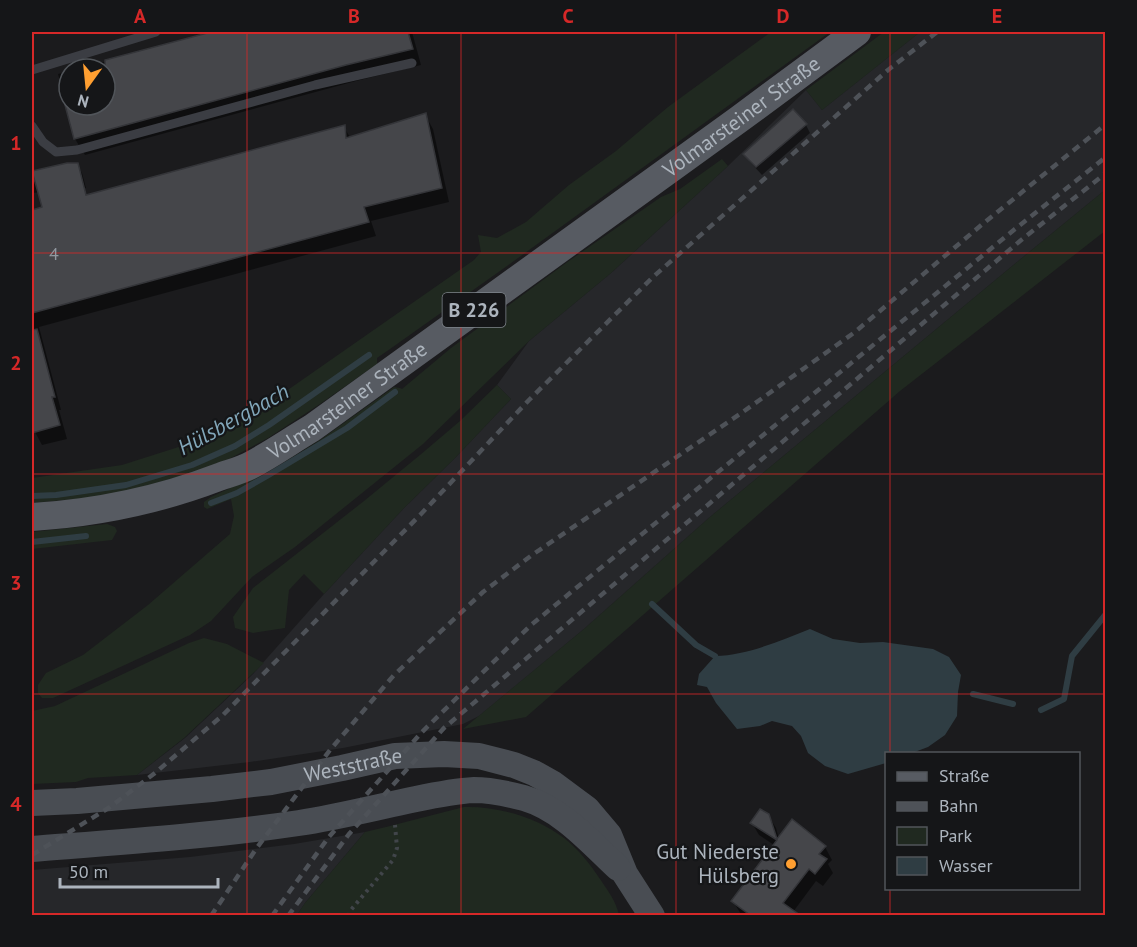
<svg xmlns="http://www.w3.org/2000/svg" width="1137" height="947" font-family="'PT Sans',sans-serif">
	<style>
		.built { fill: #26272a }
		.green { fill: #202920 }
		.water { fill: #2f3d43 }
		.shadow { fill: #0007 }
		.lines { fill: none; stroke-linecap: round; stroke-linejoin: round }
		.stream { stroke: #2f3d43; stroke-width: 6 }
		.building { fill: #45464a; stroke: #343539; stroke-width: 1.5 }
		.path { stroke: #41454a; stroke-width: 4; stroke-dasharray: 3 4.5; stroke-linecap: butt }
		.lane { stroke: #3b3d43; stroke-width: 9 }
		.secondary { stroke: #494d53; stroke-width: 26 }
		.primary { stroke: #575b62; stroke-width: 28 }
		.rail { stroke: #4e5258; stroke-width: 4.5; stroke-dasharray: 8 6; stroke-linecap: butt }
		.grid { fill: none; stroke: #d62828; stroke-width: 1.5; stroke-opacity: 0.55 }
		.poi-dot { fill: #ff9f31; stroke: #151618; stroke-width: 2 }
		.labels { text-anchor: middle; stroke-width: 4.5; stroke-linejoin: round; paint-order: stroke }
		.number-label { font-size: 18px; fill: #9298a0 }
		.shield { fill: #151618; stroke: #7f858c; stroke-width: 1.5 }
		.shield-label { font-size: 20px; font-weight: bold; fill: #acb4bd }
		.street-label { font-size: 21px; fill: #acb4bd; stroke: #151618 }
		.poi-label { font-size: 21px; fill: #acb4bd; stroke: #151618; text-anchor: end }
		.water-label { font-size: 22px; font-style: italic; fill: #82a7ba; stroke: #151618 }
		.neatline { fill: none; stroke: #d62828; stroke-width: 2 }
		.grid-label { font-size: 20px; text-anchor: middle; font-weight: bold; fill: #d62828 }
	</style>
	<rect width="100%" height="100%" fill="#1b1b1d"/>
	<!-- built -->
	<g class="built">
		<polygon points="920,32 1105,32 1105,190 1028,253 710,517 584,629 479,716 463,724 343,748 250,762 137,775 185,738 253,674 324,594 404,508 455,458 511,399 497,385 529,341 611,273 728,166 806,90 822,110"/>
		<polygon points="365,832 305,903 297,915 32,916 32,870 190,857 294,844"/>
	</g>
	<!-- green -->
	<g class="green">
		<polygon points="771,32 830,32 507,266 390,349 377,358 377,364 320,404 268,438 229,459 193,473 108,496 32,503 32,478 122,465 210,437 246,419 474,260 481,252 478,235 497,238 526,222 569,185 616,151 668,107"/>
		<polygon points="884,32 920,32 822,110 806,90"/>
		<polygon points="722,159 728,166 611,273 529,341 423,444 295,547 252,577 211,621 190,635 53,698 42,698 38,693 38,685 46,673 83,655 148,605 230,534 234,516 231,499 207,509 204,507 204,502 211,497 256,476 266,474 320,440 394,387 400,388 402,389 451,348 566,263 661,197 680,189"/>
		<polygon points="1105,190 1105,231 900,391 526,717 463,729 584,629 710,517 1028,253"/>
		<polygon points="497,385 511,399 455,458 404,508 324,594 304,574 289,590 285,628 253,633 235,628 233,617 253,588 364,501 420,455 460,421"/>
		<polygon points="107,524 115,527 117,531 112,540 32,549 32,532"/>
		<polygon points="204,638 227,644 264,663 184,738 137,775 88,778 76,782 32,784 32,711 55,706 189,643"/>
		<path d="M 464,807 C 498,806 536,817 564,838 C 578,849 590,864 600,879 C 608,891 616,901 619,915 L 297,915 L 305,903 L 365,832 L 386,827 Z"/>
	</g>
	<!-- water -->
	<path class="water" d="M 810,629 L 833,639 L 860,643 L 883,642 L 933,649 L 949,657 L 961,675 L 958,692 L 957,716 L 945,735 L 928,747 L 912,753 L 886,754 L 886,763 L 848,774 L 825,766 L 808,753 L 801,736 L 792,726 L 772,721 L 760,726 L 737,729 L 716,703 L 707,687 L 697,685 L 699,674 L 715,656 C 748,655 779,641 810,629 Z"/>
	<!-- shadow -->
	<g class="shadow">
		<polygon points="216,32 412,32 421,65 356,81 85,155 75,139 58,74 69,71 69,105 105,105 105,69 78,69"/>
		<polygon points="425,115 433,129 449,202 371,221 376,236 39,327 61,410 59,410 67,439 42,445 35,432 32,421 32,212 344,127 351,139"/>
		<polygon points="806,125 810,133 762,175 750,162 745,154"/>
		<polygon points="68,165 77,165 82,173 86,188 32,193 32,173"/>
		<polygon points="768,815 776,828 779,839 825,847 832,860 828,864 833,873 823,886 816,881 793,912 797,916 742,916 733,901 774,845 759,835 752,823"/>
	</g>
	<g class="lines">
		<!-- stream -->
		<g class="stream">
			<polyline points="32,496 56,495 126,485 192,465 235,446 269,425 369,355"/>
			<polyline points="211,503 237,493 267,476 347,428 395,392"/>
			<polyline points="32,542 86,536"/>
			<polyline points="652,604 696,645 715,656"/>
			<polyline points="973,694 1013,704"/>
			<polyline points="1041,710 1064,699 1072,656 1106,614"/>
		</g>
	</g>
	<!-- building -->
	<g class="building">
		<polygon points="211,32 408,32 413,49 346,65 74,139 65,105 105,105 105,60"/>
		<polygon points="793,109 807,124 756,167 743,154"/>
		<polygon points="426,113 442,188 364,207 369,222 32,313 32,210 42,207 32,171 67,163 78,163 86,195 345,125 346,138"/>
		<polygon points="37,329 55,397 52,397 60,425 32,433 32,330"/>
		<polygon points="760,809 769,814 777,839 792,819 826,846 819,854 827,859 815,874 809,869 783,903 800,915 750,915 731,901 777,840 750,823"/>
	</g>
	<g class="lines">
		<!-- path -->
		<polyline class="path" points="349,916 350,911 393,860 397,848 395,825"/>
		<!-- lane -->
		<g class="lane">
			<polyline points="32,70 156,32"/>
			<polyline points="32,126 43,142 56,152 77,150 315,85 412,63"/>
		</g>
		<!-- secondary -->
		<g class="secondary">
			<path id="s1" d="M 32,803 L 77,801 L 212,789 L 271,782 L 342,768 L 395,756 L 444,754 L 479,756 L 514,765 L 534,773 L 552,783 L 587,809 L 609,835 L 625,874 L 652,916"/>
			<path d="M 32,849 C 121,842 211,836 299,823 C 338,817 377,807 416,799 C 435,795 455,791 474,790 C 490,790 509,794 524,798 C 562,809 590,842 618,868"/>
		</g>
		<!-- primary -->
		<path class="primary" id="s2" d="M 32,517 C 95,513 159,500 219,477 C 230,473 243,470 253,464 C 273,453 292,440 312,428 L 738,120 L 857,32"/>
		<!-- rail -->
		<g class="rail">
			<polyline points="32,855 110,807 155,773 223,715 421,514 529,400 653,277 888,70 937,32"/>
			<polyline points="211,916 256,849 330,750 394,675 483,592 532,555 740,414 855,332 979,227 1106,124"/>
			<polyline points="272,916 328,838 421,733 531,625 1015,229 1106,157"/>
			<polyline points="288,916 349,834 444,728 1020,241 1106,173"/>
		</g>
	</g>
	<!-- grid -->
	<path class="grid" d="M 247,32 L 247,916M 461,32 L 461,916M 676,32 L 676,916M 890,32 L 890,754M 32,253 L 1106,253M 32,474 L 1106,474M 32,694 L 1106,694M 890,888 L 890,916"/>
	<!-- markers -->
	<circle class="poi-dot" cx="791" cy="864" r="6"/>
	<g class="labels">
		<!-- number labels -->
		<g class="number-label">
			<text x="54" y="260">4</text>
		</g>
		<!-- shield labels -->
		<rect class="shield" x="442.5" y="293" width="63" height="34" rx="4.5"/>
		<g class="shield-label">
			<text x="474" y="317">B 226</text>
		</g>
		<!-- street labels -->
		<g class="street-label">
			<text dy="7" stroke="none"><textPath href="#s2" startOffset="828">Volmarsteiner Straße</textPath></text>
			<text dy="7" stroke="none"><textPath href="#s2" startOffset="342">Volmarsteiner Straße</textPath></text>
			<text dy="7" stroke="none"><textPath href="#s1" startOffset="324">Weststraße</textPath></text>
		</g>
		<!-- poi labels -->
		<g class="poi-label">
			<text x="779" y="859">Gut Niederste<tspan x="779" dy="24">Hülsberg</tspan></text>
		</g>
		<!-- water labels -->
		<g class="water-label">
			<text transform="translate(233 419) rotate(-29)" y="8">Hülsbergbach</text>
		</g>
	</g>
	<!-- border -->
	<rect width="1137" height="947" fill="none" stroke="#151618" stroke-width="66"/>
	<!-- legend -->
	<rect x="885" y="752" width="195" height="138" fill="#151618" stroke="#51555a" stroke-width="1.5"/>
	<rect x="897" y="772" width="30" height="9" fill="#575b62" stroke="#51555a" stroke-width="1.5"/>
	<text x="939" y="782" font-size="18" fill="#acb4bd">Straße</text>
	<rect x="897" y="802" width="30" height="9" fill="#4e5258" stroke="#51555a" stroke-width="1.5"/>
	<text x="939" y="812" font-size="18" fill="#acb4bd">Bahn</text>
	<rect x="897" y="827" width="30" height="18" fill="#202920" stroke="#51555a" stroke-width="1.5"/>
	<text x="939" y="842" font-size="18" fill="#acb4bd">Park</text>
	<rect x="897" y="857" width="30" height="18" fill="#2f3d43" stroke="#51555a" stroke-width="1.5"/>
	<text x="939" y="872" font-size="18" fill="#acb4bd">Wasser</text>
	<!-- north arrow -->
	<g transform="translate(87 87) rotate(195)"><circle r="28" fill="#151618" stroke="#51555a" stroke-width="1.5"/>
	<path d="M0-4.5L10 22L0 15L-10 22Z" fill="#ff9f31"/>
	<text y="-9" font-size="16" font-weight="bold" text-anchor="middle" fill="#acb4bd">N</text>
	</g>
	<!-- scale -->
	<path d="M60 878v9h158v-9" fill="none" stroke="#acb4bd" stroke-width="3"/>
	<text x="69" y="878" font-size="18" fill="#acb4bd" stroke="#151618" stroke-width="4.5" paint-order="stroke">50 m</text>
	<rect x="33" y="33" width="1071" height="881" class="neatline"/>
	<g class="grid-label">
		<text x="140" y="23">A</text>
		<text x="354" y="23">B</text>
		<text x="568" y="23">C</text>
		<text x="783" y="23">D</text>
		<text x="997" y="23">E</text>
		<text x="16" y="150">1</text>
		<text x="16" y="370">2</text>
		<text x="16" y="590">3</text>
		<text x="16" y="811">4</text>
	</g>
</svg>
